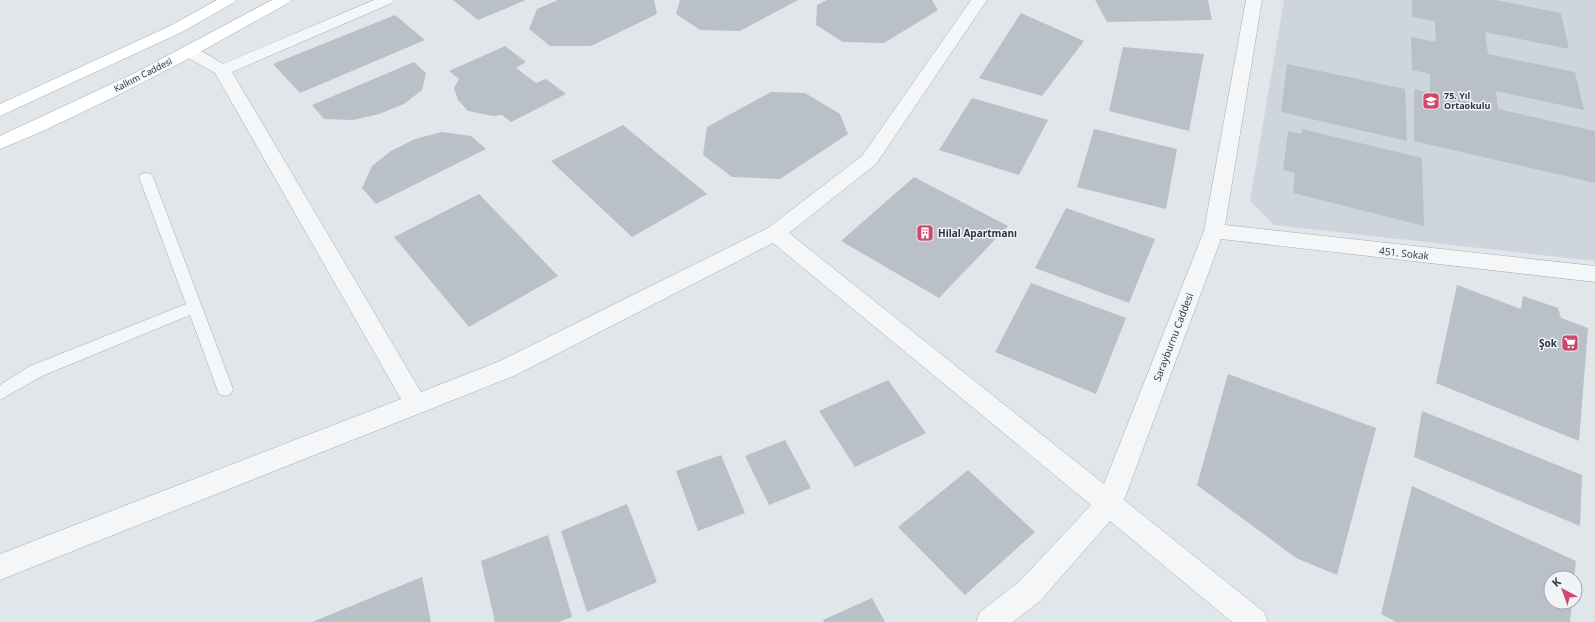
<svg xmlns="http://www.w3.org/2000/svg" width="1595" height="622" font-family="'Open Sans',sans-serif">
	<style>
		.built { fill: #cfd5dc }
		.building { fill: #b9c0c7 }
		.lines { fill: none; stroke-linecap: round; stroke-linejoin: round }
		.service-casing { stroke: #a6adb4; stroke-width: 1 }
		.minor-casing { stroke: #a6adb4; stroke-width: 1 }
		.primary-casing { stroke: #a1acb6; stroke-width: 1 }
		.service { fill: #f4f6f8; fill-rule: evenodd }
		.minor { fill: #f4f6f8; fill-rule: evenodd }
		.primary { fill: #fff; fill-rule: evenodd }
		.labels { text-anchor: middle; stroke-width: 3; stroke-linejoin: round; paint-order: stroke }
		.far-street-label { font-size: 9px; fill: #293542; stroke: #f1f4f7 }
		.far-poi-label { font-size: 9px; font-weight: bold; fill: #293542; stroke: #f1f4f7; text-anchor: start }
		.poi-label { font-size: 10px; font-weight: bold; fill: #293542; stroke: #f1f4f7; text-anchor: start }
		.street-label { font-size: 10px; fill: #293542; stroke: #f1f4f7 }
	</style>
	<rect width="100%" height="100%" fill="#e1e6ea"/>
	<!-- built -->
	<polygon class="built" points="1284,0 1595,0 1595,261 1274,225 1250,201"/>
	<!-- building -->
	<g class="building">
		<polygon points="453,0 526,0 478,20"/>
		<polygon points="558,0 654,0 657,14 591,46 550,46 529,29 537,9"/>
		<polygon points="680,0 798,0 740,31 700,30 676,14"/>
		<polygon points="827,0 932,0 938,10 884,43 843,42 816,25 817,5"/>
		<polygon points="1095,0 1208,0 1212,20 1107,22"/>
		<polygon points="1412,0 1495,0 1561,13 1569,49 1485,32 1488,54 1575,72 1584,110 1496,91 1498,109 1595,131 1595,183 1414,141 1414,89 1430,93 1430,74 1412,70 1411,37 1436,42 1435,21 1412,17"/>
		<polygon points="1021,13 1084,41 1042,96 979,78"/>
		<polygon points="395,15 425,40 300,93 273,64"/>
		<polygon points="505,46 526,62 516,68 536,83 546,79 566,94 511,122 502,115 493,116 468,111 458,100 454,88 459,79 449,71"/>
		<polygon points="1123,47 1204,54 1189,131 1109,111"/>
		<polygon points="414,62 426,73 422,90 404,104 379,114 353,120 324,119 312,105"/>
		<polygon points="1287,64 1405,89 1407,141 1281,112"/>
		<polygon points="771,92 805,93 840,114 848,134 780,179 732,177 703,155 707,127"/>
		<polygon points="972,98 1048,120 1019,175 939,150"/>
		<polygon points="623,125 707,194 632,237 551,161"/>
		<polygon points="1094,129 1177,149 1166,209 1077,187"/>
		<polygon points="1302,129 1422,158 1424,226 1293,193 1295,173 1283,170 1288,131 1301,134"/>
		<polygon points="442,132 471,136 486,149 376,204 362,188 372,166 391,151 415,139"/>
		<polygon points="914,177 1008,226 939,298 841,241"/>
		<polygon points="479,194 558,276 469,327 394,237"/>
		<polygon points="1066,208 1155,239 1129,303 1035,268"/>
		<polygon points="1031,283 1126,318 1096,394 995,352"/>
		<polygon points="1457,285 1521,309 1523,296 1558,308 1561,318 1588,328 1579,441 1436,383"/>
		<polygon points="1228,374 1376,428 1337,575 1296,558 1197,485"/>
		<polygon points="888,380 926,433 855,467 819,411"/>
		<polygon points="1422,411 1582,475 1580,526 1414,457"/>
		<polygon points="785,440 811,488 769,505 745,456"/>
		<polygon points="721,455 745,513 698,531 676,471"/>
		<polygon points="968,470 1035,532 965,595 898,527"/>
		<polygon points="1412,486 1576,561 1574,578 1551,578 1551,602 1572,602 1570,622 1396,622 1381,614"/>
		<polygon points="627,504 657,582 587,612 561,531"/>
		<polygon points="548,535 572,617 559,622 495,622 481,561"/>
		<polygon points="422,577 431,622 312,622"/>
		<polygon points="872,598 885,622 824,622 823,620"/>
	</g>
	<g class="lines">
		<!-- service casing -->
		<g class="service-casing">
			<polygon id="service" points="146,173 151,174 153,177 233,389 231,394 225,396 219,394 190,315 42,376 0,400 0,385 30,366 186,304 139,177 141,174"/>
		</g>
		<!-- minor casing -->
		<g class="minor-casing">
			<path id="minor" d="M 374,0 L 395,0 L 392,3 L 232,72 L 421,392 L 500,361 L 768,228 L 862,156 L 971,0 L 987,0 L 876,164 L 789,233 L 1104,484 L 1204,231 L 1246,0 L 1262,0 L 1225,225 L 1595,266 L 1595,282 L 1221,239 L 1124,500 L 1264,612 L 1268,622 L 1232,622 L 1110,521 L 1040,601 L 1013,622 L 976,622 L 980,612 L 1020,581 L 1091,505 L 773,243 L 516,375 L 0,580 L 0,554 L 401,399 L 215,73 L 183,55 L 181,52 L 183,49 C 197,45 211,57 223,64 Z"/>
		</g>
		<!-- primary casing -->
		<g class="primary-casing">
			<g id="primary">
				<polygon points="217,0 236,0 233,3 182,32 0,116 0,104 170,26"/>
				<polygon points="272,0 291,0 288,3 184,61 114,97 43,131 0,149 0,136 137,72"/>
			</g>
		</g>
		<!-- service -->
		<use href="#service" class="service"/>
		<!-- minor -->
		<use href="#minor" class="minor"/>
		<!-- primary -->
		<use href="#primary" class="primary"/>
	</g>
	<!-- icons -->
	<defs>
		<g id="school-square" transform="scale(0.9)"><rect x="-9" y="-9" width="18" height="18" rx="4" fill="#cf476c" stroke="#f1f4f7"/><path d="M0-5L7-2L0 1L-7-2ZM-4 1L0 2.5L4 1V4Q0 6-4 4Z" fill="#fff"/></g>
		<g id="building-square" transform="scale(0.9)"><rect x="-9" y="-9" width="18" height="18" rx="4" fill="#cf476c" stroke="#f1f4f7"/><path d="M-4-6H4V6H1V3H-1V6H-4ZM-2.5-4.3h1.7v1.8h-1.7ZM.8-4.3h1.7v1.8H.8ZM-2.5-1h1.7V.8h-1.7ZM.8-1h1.7V.8H.8Z" fill="#fff"/></g>
		<g id="supermarket-square" transform="scale(0.9)"><rect x="-9" y="-9" width="18" height="18" rx="4" fill="#cf476c" stroke="#f1f4f7"/><path d="M-6-5.5h2.5l.6 2H6L4.5 2H-2.5L-4.4-4H-6ZM-1.5 3.2a1.3 1.3 0 1 0 .1 0ZM3 3.2a1.3 1.3 0 1 0 .1 0Z" fill="#fff"/></g>
	</defs>
	<g fill-rule="evenodd">
		<use href="#school-square" x="1431" y="101"/>
		<use href="#building-square" x="925" y="233"/>
		<use href="#supermarket-square" x="1570" y="343"/>
	</g>
	<g class="labels">
		<!-- far-street labels -->
		<g class="far-street-label">
			<text transform="translate(143 75) rotate(-27)" y="3">Kalkım Caddesi</text>
		</g>
		<!-- far-poi labels -->
		<g class="far-poi-label">
			<text x="1444" y="99">75. Yıl<tspan x="1444" dy="10">Ortaokulu</tspan></text>
		</g>
		<!-- poi labels -->
		<g class="poi-label">
			<text x="938" y="237">Hilal Apartmanı</text>
			<text x="1557" y="347" text-anchor="end">Şok</text>
		</g>
		<!-- street labels -->
		<g class="street-label">
			<text transform="translate(1404 253) rotate(6)" y="4">451. Sokak</text>
			<text transform="translate(1173 337) rotate(-69)" y="4">Sarayburnu Caddesi</text>
		</g>
	</g>
	<!-- north arrow -->
	<g transform="translate(1563 590) rotate(319)"><circle r="19" fill="#f1f4f7" stroke="#a1a8af"/>
	<path d="M0-3L7 15L0 10L-7 15Z" fill="#cf476c"/>
	<text y="-6" font-size="11" font-weight="bold" text-anchor="middle" fill="#293542">K</text>
	</g>
</svg>
